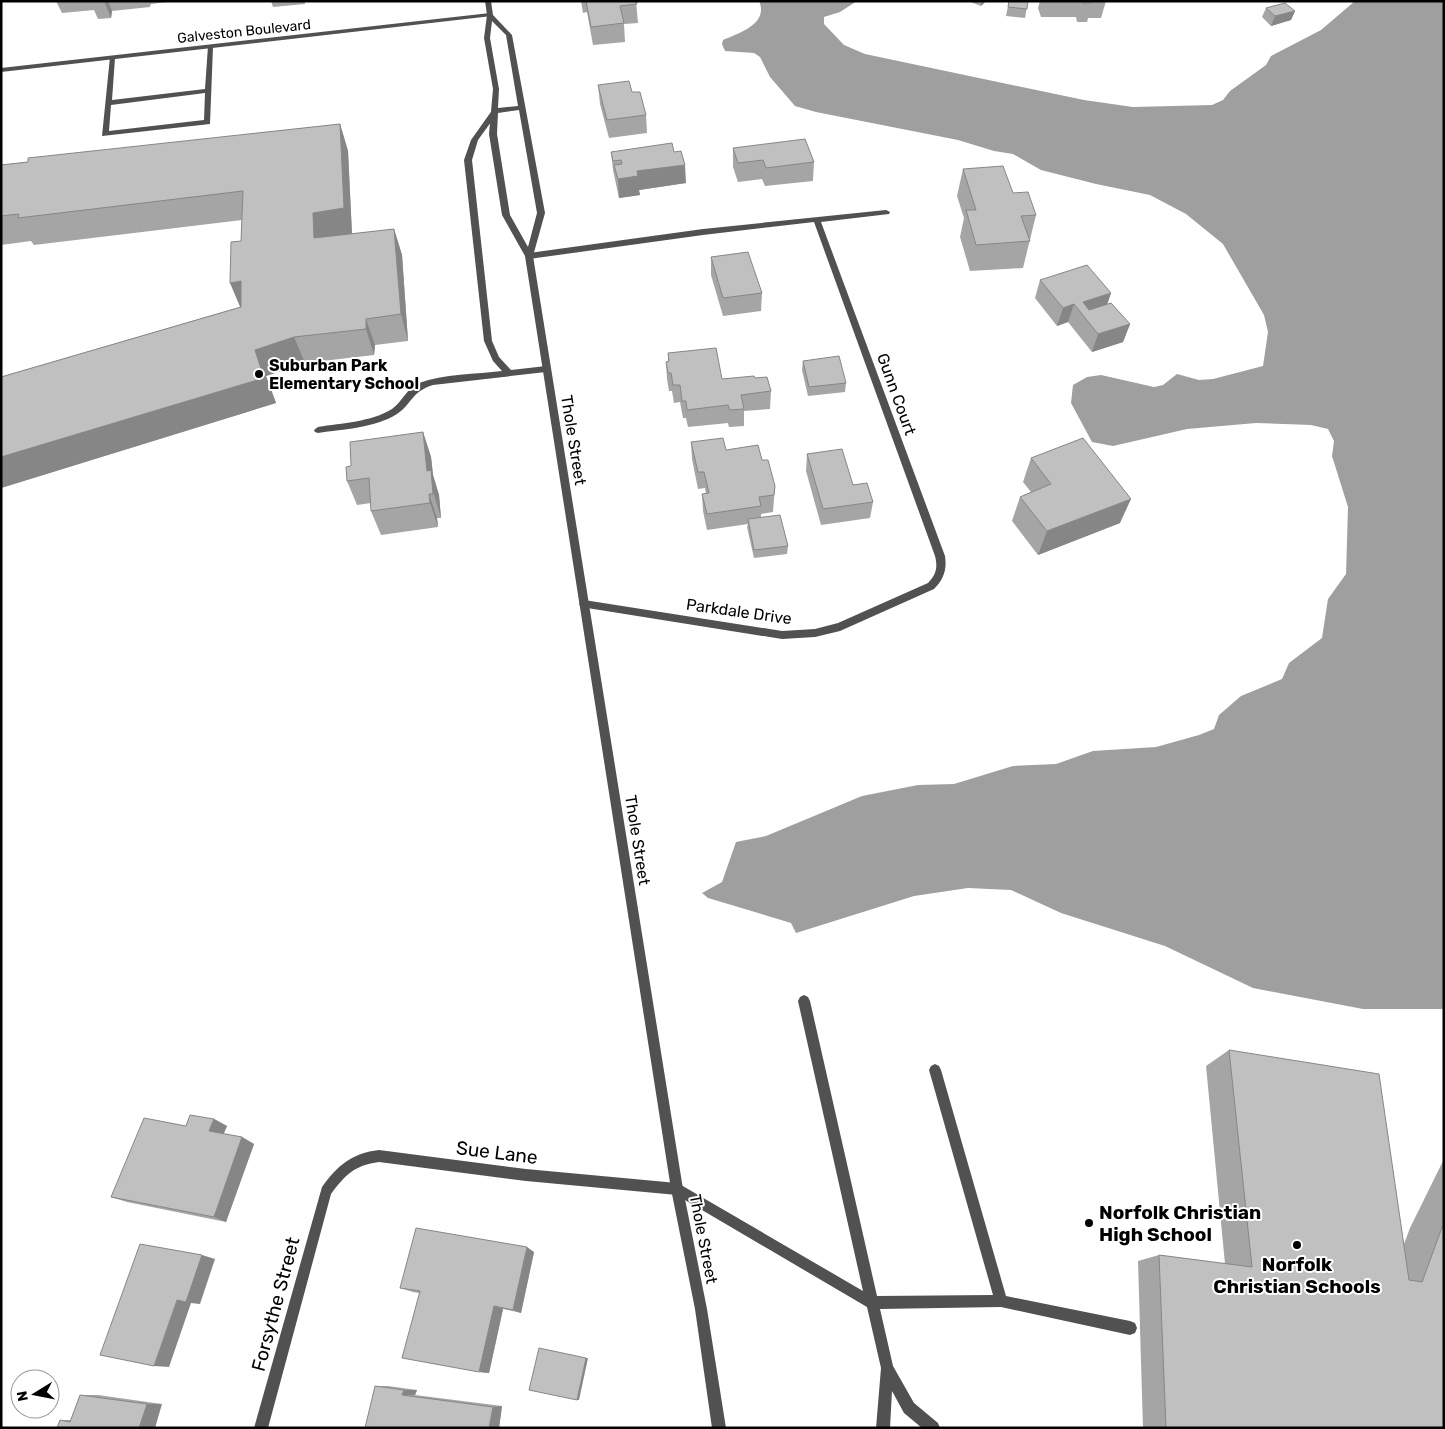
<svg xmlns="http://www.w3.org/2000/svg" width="1445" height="1429" font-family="Rubik,sans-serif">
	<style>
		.water { fill: #9f9f9f }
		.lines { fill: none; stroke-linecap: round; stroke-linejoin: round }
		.service { fill: #515151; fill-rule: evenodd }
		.minor { fill: #515151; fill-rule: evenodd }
		.tertiary { fill: #515151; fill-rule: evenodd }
		.wall { fill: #a5a5a5 }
		.shaded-wall { fill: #868686 }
		.building { fill: #c0c0c0; stroke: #868686 }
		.poi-dot { fill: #000; stroke: #fff; stroke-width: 2 }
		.labels { text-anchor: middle; stroke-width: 4; stroke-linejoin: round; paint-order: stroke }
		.far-street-label { font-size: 14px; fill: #000; stroke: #fff }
		.poi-label { font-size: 16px; font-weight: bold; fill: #000; stroke: #fff; text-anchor: start }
		.street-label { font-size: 16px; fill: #000; stroke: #fff }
		.near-street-label { font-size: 19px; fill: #000; stroke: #fff }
		.near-poi-label { font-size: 19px; font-weight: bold; fill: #000; stroke: #fff; text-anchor: start }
	</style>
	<rect width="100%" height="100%" fill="#fff"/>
	<!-- water -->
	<path class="water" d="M 759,1 L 857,1 L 840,12 L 824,17 L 824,24 L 844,45 L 865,54 L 1084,100 L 1133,107 L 1212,105 L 1223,100 L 1230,91 L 1266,65 L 1271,56 L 1321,30 L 1355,1 L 1444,1 L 1444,1009 L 1363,1009 L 1253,988 L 1165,946 L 1061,913 L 1011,890 L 968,888 L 914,896 L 796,933 L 791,923 L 708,898 L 702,893 L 722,882 L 736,842 L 766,836 L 862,796 L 918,785 L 954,784 L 1013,766 L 1056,764 L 1093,751 L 1156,747 L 1199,735 L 1214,729 L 1219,715 L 1241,696 L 1282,679 L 1289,663 L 1322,638 L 1328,599 L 1346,574 L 1348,507 L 1332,456 L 1334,441 L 1328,429 L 1311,425 L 1256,423 L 1187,429 L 1113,446 L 1092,442 L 1071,403 L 1073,385 L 1087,377 L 1101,375 L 1154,387 L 1163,385 L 1177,374 L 1199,380 L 1213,379 L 1263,366 L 1268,332 L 1264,315 L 1223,244 L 1186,214 L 1150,195 L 1096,184 L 1041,170 L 1013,154 L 994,151 L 958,140 L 816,112 L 795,106 L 770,77 L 760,57 L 754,53 L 725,51 L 722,44 L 723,40 C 739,33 769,24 759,1 Z"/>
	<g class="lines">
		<!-- service -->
		<g class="service">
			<path d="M 208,46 L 213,47 L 210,124 L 102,136 L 110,57 L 115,58 L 112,100 L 205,89 ZM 205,93 L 204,120 L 109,131 L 111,105 Z"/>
			<path d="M 493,109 L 499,111 L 478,140 L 472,160 L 492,341 L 499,357 L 511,370 L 546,366 L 550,369 L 546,372 L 433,385 C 411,392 412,404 397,414 C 375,428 344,429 318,433 L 315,432 L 314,430 L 318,427 C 342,423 371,422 392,409 C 402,402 407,388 419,383 C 443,374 477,374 502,371 L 493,361 L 484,341 L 464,160 L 471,140 Z"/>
			<polygon points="804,995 808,997 810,1001 877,1296 993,1295 929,1070 931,1066 935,1064 939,1066 941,1070 1006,1296 1130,1321 1135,1323 1137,1328 1135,1333 1130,1335 1001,1307 880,1309 893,1366 914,1403 938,1423 940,1428 922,1428 904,1413 892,1391 890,1428 876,1428 881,1368 867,1307 673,1193 671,1189 673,1185 677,1183 681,1185 863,1291 798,1001 800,997"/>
		</g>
		<!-- minor -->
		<g class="minor">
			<polygon points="490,13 493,15 492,16 1,72 1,68"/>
			<path d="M 886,210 L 890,212 L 889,214 L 821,222 L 945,556 C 947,569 944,579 934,589 L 840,631 L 815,637 L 782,639 L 581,607 L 579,604 L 584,600 L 782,631 L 815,629 L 838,623 L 928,583 C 936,575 938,568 935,556 L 814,222 L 703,235 L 529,259 L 525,256 L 529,253 L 703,229 Z"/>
			<path d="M 379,1150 L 526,1169 L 677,1183 L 681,1185 L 683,1189 L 681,1193 L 677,1195 L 526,1181 L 379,1162 C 355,1165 345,1175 331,1194 L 268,1428 L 254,1428 L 322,1187 C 337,1166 352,1153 379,1150 Z"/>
		</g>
		<!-- tertiary -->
		<path class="tertiary" d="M 485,1 L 491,1 L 493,15 L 512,35 L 545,213 L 533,256 L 683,1189 L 707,1309 L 726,1428 L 712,1428 L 695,1309 L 671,1189 L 525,256 L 502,215 L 489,134 L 493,89 L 484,38 L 487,15 ZM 492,21 L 506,35 L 518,106 L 498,108 L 499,89 L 490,38 ZM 519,110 L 537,213 L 528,247 L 510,215 L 497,134 L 498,113 Z"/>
	</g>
	<!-- wall -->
	<g class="wall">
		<polygon points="56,1 167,1 167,2 151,4 150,7 112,11 111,18 98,19 94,10 62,13"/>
		<polygon points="271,1 305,1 305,4 273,7"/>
		<polygon points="581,1 636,1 638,23 624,24 625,42 593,45 587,12 583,13"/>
		<polygon points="968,1 986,1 981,6"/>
		<polygon points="1009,1 1028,1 1025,18 1006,16"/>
		<polygon points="1040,1 1106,1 1101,18 1088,18 1087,22 1077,22 1076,17 1041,17 1038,8"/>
		<polygon points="1266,8 1295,11 1291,20 1271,26 1262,17"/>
		<polygon points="598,85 632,92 646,115 647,133 609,138 600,104"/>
		<polygon points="340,124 348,151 352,234 394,229 402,255 408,341 375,345 374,355 305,363 266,376 276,403 1,488 1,377 240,307 242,220 34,245 31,241 1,245 1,165"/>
		<polygon points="733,148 814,162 813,181 765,186 762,179 738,182 733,167"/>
		<polygon points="611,152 674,152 686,183 639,190 640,195 619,198 613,170"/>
		<polygon points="963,169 1013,193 1036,215 1023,268 970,271 960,237 964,218 957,196"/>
		<polygon points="711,257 762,293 761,311 723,316 711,275"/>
		<polygon points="1040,280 1111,293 1107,304 1130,324 1123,342 1092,352 1068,322 1057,326 1035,298"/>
		<polygon points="668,353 722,379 755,378 771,391 770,409 744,411 744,426 729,427 728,423 688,427 686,418 683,418 680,402 674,403 672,391 669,391 667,379 666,362 668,361"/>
		<polygon points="803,361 846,383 845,392 808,396 802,370"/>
		<polygon points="423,432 431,457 433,475 439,495 441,518 437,518 438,527 381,535 371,511 371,503 357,505 347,481 351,466"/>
		<polygon points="691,442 726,450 762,460 775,486 773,512 761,514 761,518 788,546 787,554 754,558 747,527 748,524 707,530 703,511 702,494 706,494 705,488 698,489 692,459"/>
		<polygon points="807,454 873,502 870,518 821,525 806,471"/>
		<polygon points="1031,458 1120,523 1038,555 1012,521 1020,497 1031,492 1023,482"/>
		<polygon points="1229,1050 1404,1244 1410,1228 1444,1159 1444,1428 1143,1428 1138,1261 1159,1255 1225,1264 1206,1066"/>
		<polygon points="214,1119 227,1126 223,1134 242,1137 254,1144 226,1222 127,1202 111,1197 186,1126"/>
		<polygon points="534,1252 521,1313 503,1309 489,1373 479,1372 419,1293 413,1292 400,1288"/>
		<polygon points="375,1386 388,1386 417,1390 415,1395 502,1406 499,1428"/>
		<polygon points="80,1395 98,1395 162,1404 57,1428 60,1420 71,1420"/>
	</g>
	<!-- shaded-wall -->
	<g class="shaded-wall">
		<polygon points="104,1 108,1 112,11 111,18"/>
		<polygon points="982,1 986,1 981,6"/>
		<polygon points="1295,11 1291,20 1271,26 1275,16"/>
		<polygon points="340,124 348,151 352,235 314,238 313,213"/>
		<polygon points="685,165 686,183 639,190 640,195 619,198 618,179 637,171"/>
		<polygon points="394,229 402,255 408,341 401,314"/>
		<polygon points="241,281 241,309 230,283"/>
		<polygon points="1111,293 1105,311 1084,317 1083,302"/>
		<polygon points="1074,304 1068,322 1057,326 1063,308"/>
		<polygon points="366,319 375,345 374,355 366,329"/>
		<polygon points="1130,324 1123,342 1092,352 1098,334"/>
		<polygon points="294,337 305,363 266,376 276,403 1,488 1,457 255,350"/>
		<polygon points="423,432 431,457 433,475 439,495 441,518 427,471"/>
		<polygon points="429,494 437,518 438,527 430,503"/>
		<polygon points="1131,499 1120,523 1038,555 1047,531"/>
		<polygon points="214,1119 227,1126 222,1138 209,1131"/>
		<polygon points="242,1137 254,1144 226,1222 214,1217"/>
		<polygon points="527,1247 534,1252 521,1313 513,1310"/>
		<polygon points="202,1255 215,1259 200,1304 191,1303 169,1367 154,1366 177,1300"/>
		<polygon points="494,1306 503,1309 489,1373 479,1372"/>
		<polygon points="586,1358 588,1358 579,1400 577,1400"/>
		<polygon points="404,1390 417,1390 415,1395 402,1395"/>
		<polygon points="147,1404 162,1404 155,1428 139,1428"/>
		<polygon points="502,1406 499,1428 489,1428 493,1407"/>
	</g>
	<!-- building -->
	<g class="building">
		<polygon points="586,1 636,1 637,4 620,6 624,23 591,27"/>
		<polygon points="1009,1 1028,1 1027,9 1008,7"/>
		<polygon points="1081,1 1091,1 1092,3 1082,3"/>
		<polygon points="1285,3 1295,11 1275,16 1266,8"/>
		<polygon points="629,81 632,92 640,92 646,115 607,120 598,85"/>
		<polygon points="340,124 344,208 313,213 314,238 394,229 401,314 366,319 366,329 294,337 255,350 264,378 1,457 1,377 241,307 241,281 230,283 231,242 241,241 243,191 18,218 19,214 1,216 1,165 28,162 28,158"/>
		<polygon points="805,139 814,162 766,168 763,160 738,163 733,148"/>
		<polygon points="672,143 674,152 681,151 685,165 637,171 638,176 618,179 614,165 622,164 621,160 613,161 611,152"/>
		<polygon points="1003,166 1013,193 1028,192 1036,215 1021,216 1030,241 976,245 966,210 976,210 963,169"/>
		<polygon points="748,252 762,293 723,298 711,257"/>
		<polygon points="1087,265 1111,293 1083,302 1089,310 1111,303 1130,324 1098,334 1074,304 1063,308 1040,280"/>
		<polygon points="716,348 722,379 754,376 755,378 767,377 771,391 741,395 744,409 730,410 728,405 687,410 686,401 682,401 680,385 673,385 671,373 668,373 666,362 669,361 668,353"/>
		<polygon points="839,356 846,383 809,387 803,361"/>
		<polygon points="423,432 427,471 431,470 433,494 429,494 430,503 371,511 369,478 347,481 346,467 351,466 350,442"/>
		<polygon points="723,438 726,450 758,445 762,460 768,460 775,486 774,495 759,497 761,506 707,514 702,494 709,493 704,472 698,472 691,442"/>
		<polygon points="1083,438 1131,499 1047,531 1020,497 1051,484 1031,458"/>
		<polygon points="842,449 853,485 867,483 873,502 823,509 807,454"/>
		<polygon points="780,515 788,546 754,550 748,519"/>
		<polygon points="1229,1050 1379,1074 1409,1280 1422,1282 1444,1222 1444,1428 1166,1428 1159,1255 1252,1267"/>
		<polygon points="190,1115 214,1119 209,1131 242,1137 214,1217 111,1197 144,1118 186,1126"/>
		<polygon points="416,1228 527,1247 513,1310 494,1306 479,1372 402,1358 420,1291 400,1288"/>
		<polygon points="140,1244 202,1255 186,1302 177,1300 154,1366 100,1355"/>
		<polygon points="539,1348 586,1358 577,1400 529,1390"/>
		<polygon points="375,1386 404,1390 402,1395 493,1407 489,1428 365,1428"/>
		<polygon points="80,1395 147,1404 139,1428 57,1428 60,1420 70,1422"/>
	</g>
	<!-- markers -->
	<g class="poi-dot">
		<circle cx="259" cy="374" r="5"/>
		<circle cx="1089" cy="1223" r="5"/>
		<circle cx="1297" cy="1245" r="5"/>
	</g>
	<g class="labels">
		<!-- far-street labels -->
		<g class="far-street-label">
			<text transform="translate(244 31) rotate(-6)" y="5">Galveston Boulevard</text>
		</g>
		<!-- poi labels -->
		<g class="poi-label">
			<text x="269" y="371">Suburban Park<tspan x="269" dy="18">Elementary School</tspan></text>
		</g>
		<!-- street labels -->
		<g class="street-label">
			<text transform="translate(897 394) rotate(70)" y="6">Gunn Court</text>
			<text transform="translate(574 440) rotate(81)" y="6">Thole Street</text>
			<text transform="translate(739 611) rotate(8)" y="6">Parkdale Drive</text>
			<text transform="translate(638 840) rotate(81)" y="6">Thole Street</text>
			<text transform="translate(704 1239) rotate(79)" y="6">Thole Street</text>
		</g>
		<!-- near-street labels -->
		<g class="near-street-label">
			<text transform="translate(497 1152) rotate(7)" y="7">Sue Lane</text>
			<text transform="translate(275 1304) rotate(-75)" y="7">Forsythe Street</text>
		</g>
		<!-- near-poi labels -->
		<g class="near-poi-label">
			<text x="1099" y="1219">Norfolk Christian<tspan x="1099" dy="22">High School</tspan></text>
			<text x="1297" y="1271" text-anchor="middle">Norfolk<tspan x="1297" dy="22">Christian Schools</tspan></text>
		</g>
	</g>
	<!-- border -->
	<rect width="1445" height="1429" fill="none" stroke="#000000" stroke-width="5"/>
	<!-- north arrow -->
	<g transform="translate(35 1394) rotate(260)"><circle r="24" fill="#ffffff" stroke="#999999"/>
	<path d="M0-4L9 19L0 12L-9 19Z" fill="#000000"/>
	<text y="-8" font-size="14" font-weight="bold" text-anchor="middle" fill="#000000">N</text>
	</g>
</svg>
